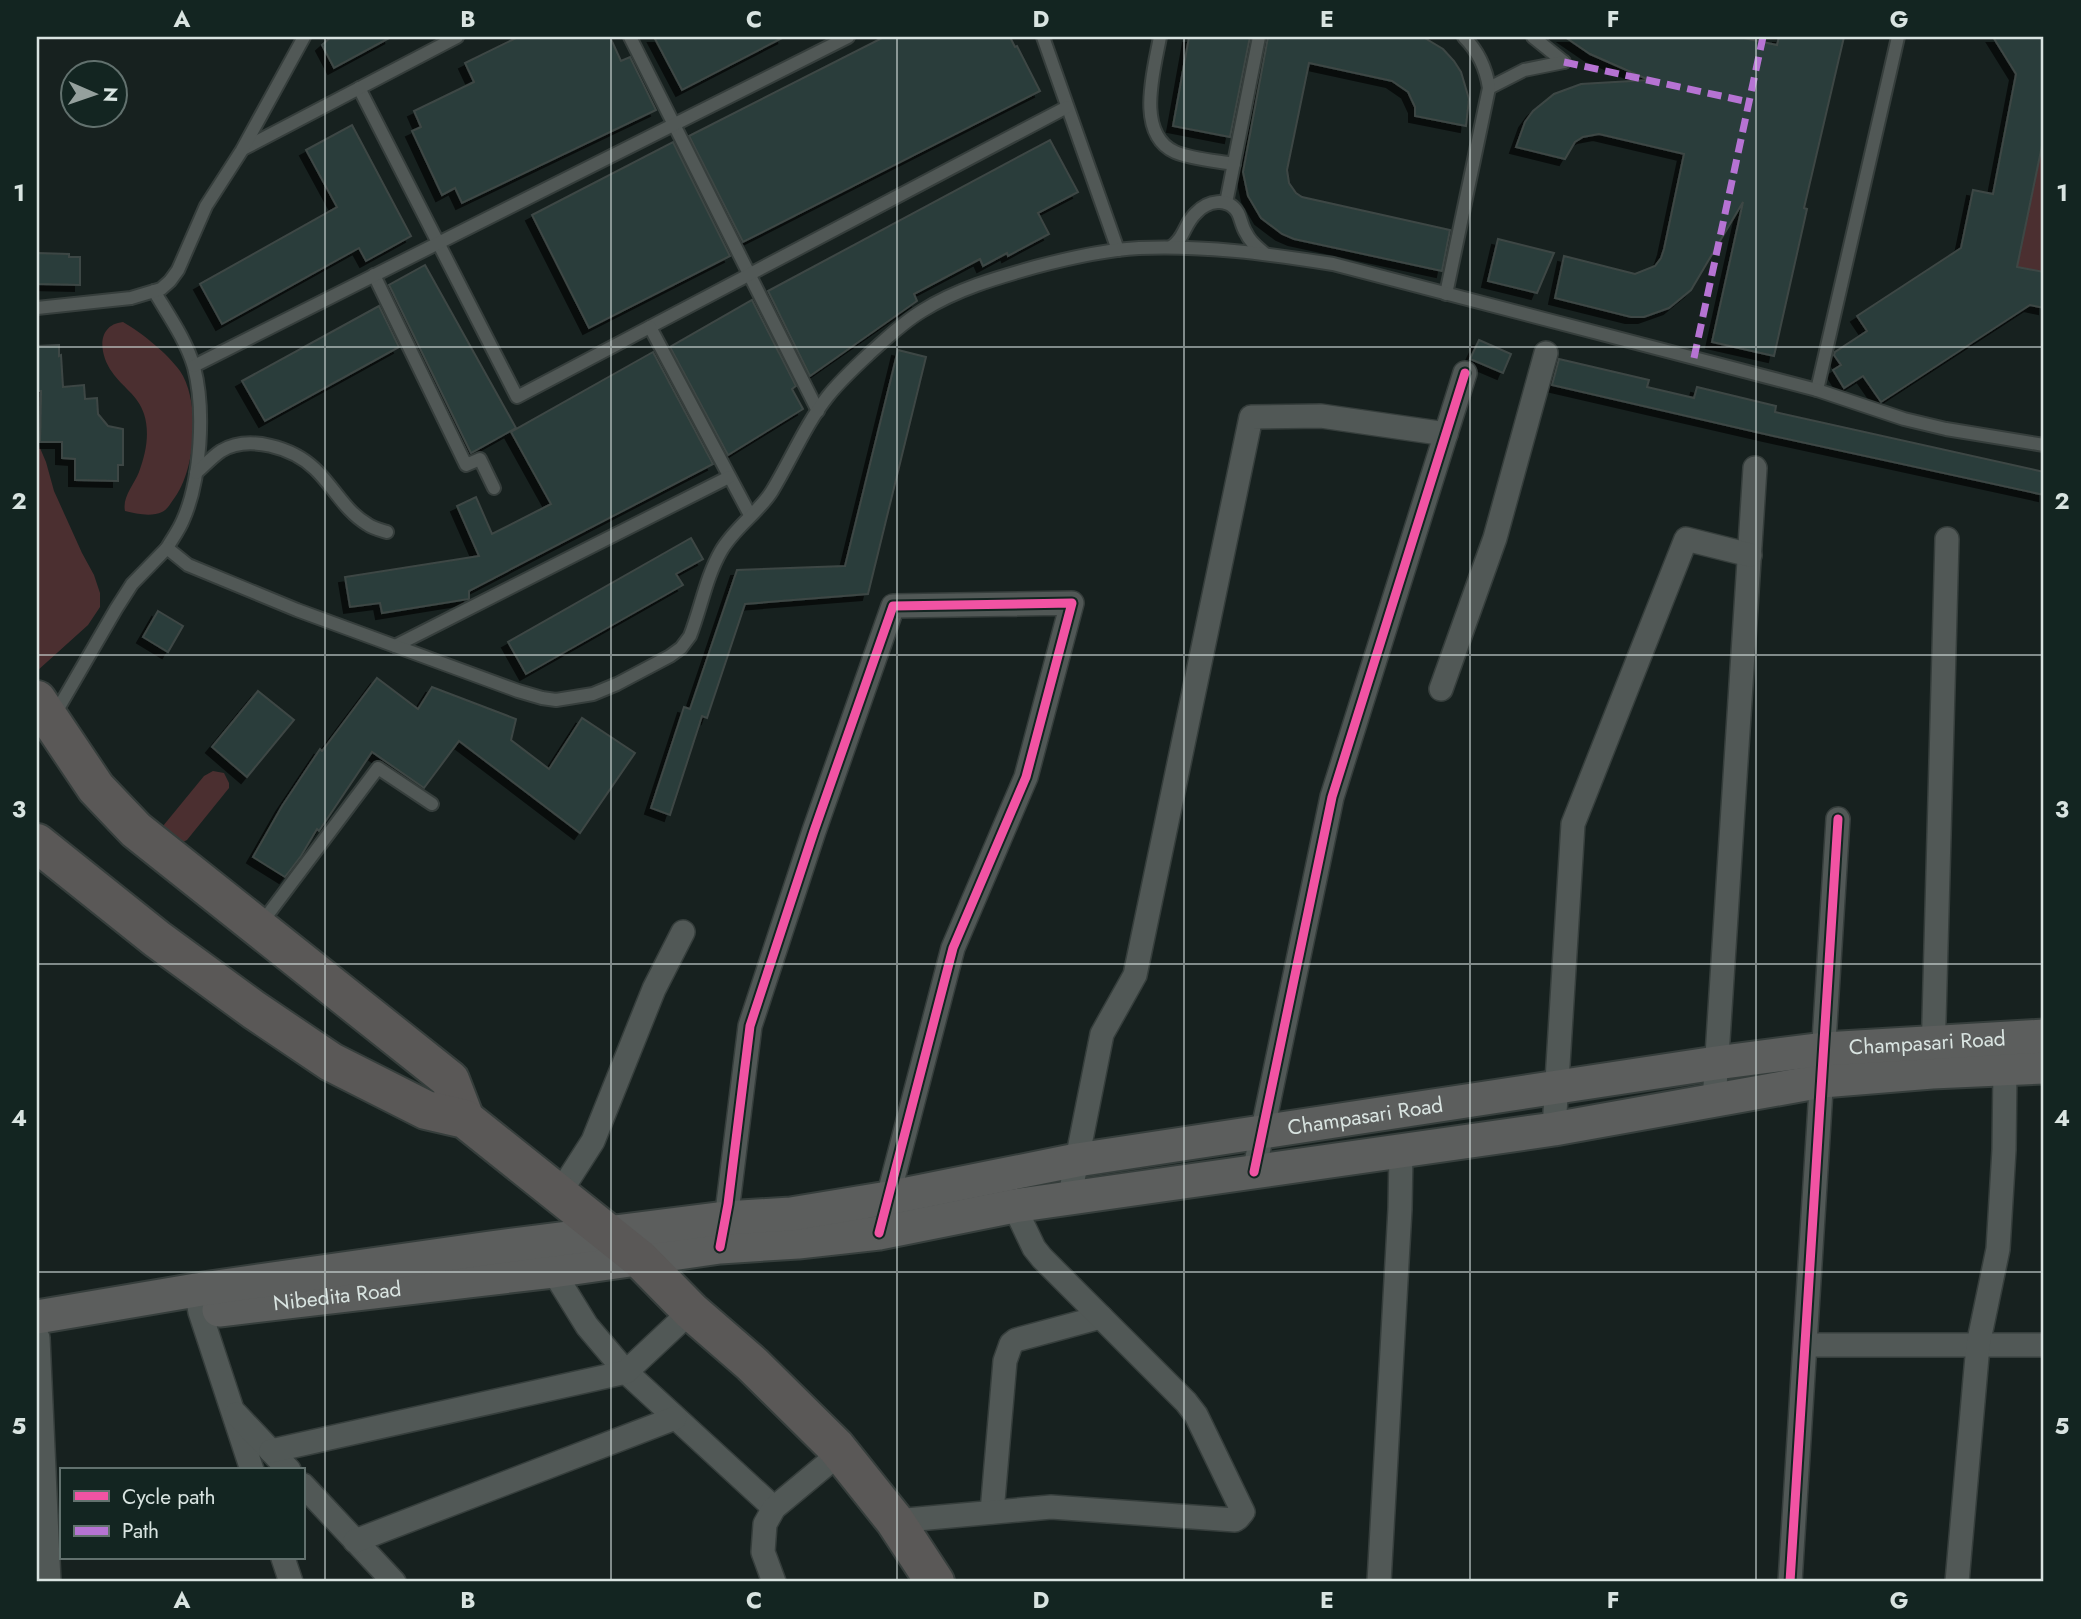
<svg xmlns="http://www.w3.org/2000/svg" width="2081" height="1619" font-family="Jost,sans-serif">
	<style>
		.green { fill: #4b2f30 }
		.building { fill: #2b3d3a; stroke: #3e4745; stroke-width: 2; filter: url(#shadow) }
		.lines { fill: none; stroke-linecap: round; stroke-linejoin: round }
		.lane-casing { stroke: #363e3c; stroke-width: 16 }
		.street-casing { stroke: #363e3c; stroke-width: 26 }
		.secondary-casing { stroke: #363e3c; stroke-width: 37 }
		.highway-casing { stroke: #363e3c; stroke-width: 42 }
		.lane { stroke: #515856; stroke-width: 12 }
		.street { stroke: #515856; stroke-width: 23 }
		.secondary { stroke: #5c5e5d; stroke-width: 33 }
		.highway { stroke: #5a5857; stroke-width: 38 }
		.quiet { stroke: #b673d3; stroke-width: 7; stroke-dasharray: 14 7; stroke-linecap: butt }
		.cycleway-casing { stroke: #132521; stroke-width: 13 }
		.cycleway { stroke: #f153a3; stroke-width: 9 }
		.grid { fill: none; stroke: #d9e4e1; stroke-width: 2; stroke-opacity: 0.55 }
		.labels { text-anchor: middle; stroke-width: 6; stroke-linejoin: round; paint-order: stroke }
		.street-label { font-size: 21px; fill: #d9e4e1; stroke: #132521 }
		.neatline { fill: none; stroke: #d9e4e1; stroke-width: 2.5 }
		.grid-label { font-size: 23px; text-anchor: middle; font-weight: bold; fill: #d9e4e1 }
	</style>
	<defs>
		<filter id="shadow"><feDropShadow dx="-6" dy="6" stdDeviation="0" flood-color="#0009"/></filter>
	</defs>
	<rect width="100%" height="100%" fill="#17211f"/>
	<!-- green -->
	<g class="green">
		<polygon points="2044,136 2044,272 2017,267"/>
		<path d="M 123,322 C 142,333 167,353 180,371 C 201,402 196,471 173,500 C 170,504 167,510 162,512 C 152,517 136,514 125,511 C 122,497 134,485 139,472 C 146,453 150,433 144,414 C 138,395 122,387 112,372 C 99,354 96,325 123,322 Z"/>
		<polygon points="37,441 46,462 54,491 82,553 94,575 100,593 100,607 88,625 37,671"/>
		<polygon points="213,771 224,773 229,783 229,788 187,840 179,844 163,832 163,826 204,776"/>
	</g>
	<!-- building -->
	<g class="building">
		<polygon points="331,37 391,37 334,68 322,45"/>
		<polygon points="518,37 610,37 621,61 630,57 656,110 462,203 455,188 442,195 412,131 421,127 414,111 474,82 465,63"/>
		<polygon points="654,37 784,37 682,90"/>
		<polygon points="884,37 1010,37 1015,47 1017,46 1040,91 743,242 689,136"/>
		<polygon points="1189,37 1250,37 1230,137 1173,126"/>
		<polygon points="1268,37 1423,37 1443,49 1454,61 1461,72 1469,99 1466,126 1415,116 1415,107 1408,92 1392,81 1309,63 1287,170 1289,183 1296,193 1302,197 1450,230 1442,271 1294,239 1282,234 1261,218 1248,196 1243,172"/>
		<polygon points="1565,37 1739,37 1777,45 1779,37 1844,37 1804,208 1807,209 1774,356 1712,342 1743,202 1691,290 1669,308 1644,317 1631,317 1555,298 1564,256 1635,274 1655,266 1661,258 1664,249 1684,154 1599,134 1583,137 1575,142 1565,159 1516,147 1525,122 1533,111 1554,94 1581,84 1649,80 1590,54"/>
		<polygon points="1993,37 2044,37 2044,136 2017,267 2044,272 2044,308 2030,305 1881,402 1863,376 1844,388 1833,370 1841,365 1834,355 1835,352 1867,331 1857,316 1961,248 1973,190 1993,194 2016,74"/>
		<polygon points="352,125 411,236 366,261 359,248 222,324 200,284 337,207 306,150"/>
		<polygon points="1050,140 1078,192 1038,213 1049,234 1008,256 1007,253 983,266 980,259 914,294 917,301 810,376 768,291"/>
		<polygon points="673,142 730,256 589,328 532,215"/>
		<polygon points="1498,239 1554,253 1537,293 1488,281"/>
		<polygon points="37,253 69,254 69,257 80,257 80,285 37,284"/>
		<polygon points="425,265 516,428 471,453 389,285"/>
		<polygon points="752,300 796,386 792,389 803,409 728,455 670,347"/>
		<polygon points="379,306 399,347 265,421 242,381"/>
		<polygon points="1479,340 1511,354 1503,373 1470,359"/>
		<polygon points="59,345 59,356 61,355 63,387 84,385 85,399 97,398 98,414 108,426 123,429 123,465 118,465 118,481 75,480 75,459 62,458 62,442 40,442 41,391 37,391 37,346"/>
		<polygon points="898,350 926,357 868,594 745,604 707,718 702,716 670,815 651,808 684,707 690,709 737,570 845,566"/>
		<polygon points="653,352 713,464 469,591 469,599 382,613 380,603 350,607 345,577 479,556 457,506 476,497 492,534 551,504 511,432"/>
		<polygon points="1559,359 1649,380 1647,387 1694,398 1697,387 1776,406 1775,412 2044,472 2044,495 1769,435 1552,385"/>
		<polygon points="691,538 703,559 676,574 683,585 526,674 508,642"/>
		<polygon points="158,611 183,626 168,652 143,637"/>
		<polygon points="377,678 418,709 432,687 516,719 511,740 549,769 582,718 635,753 580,833 459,741 424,788 372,752 319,831 317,829 301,856 285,877 253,857 282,806 320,749 322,751"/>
		<polygon points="258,691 294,720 247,777 212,747"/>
	</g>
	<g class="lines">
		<!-- lane casing -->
		<g class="lane-casing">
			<g id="lane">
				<polyline points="630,37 818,411"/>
				<polyline points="1043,37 1118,250"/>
				<path d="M 1160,37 C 1154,70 1135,134 1175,152 C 1191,159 1217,161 1234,164"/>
				<polyline points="1533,37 1564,62"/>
				<polyline points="359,88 517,397 1067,107"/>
				<polyline points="1489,88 1524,70 1564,62"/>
				<polyline points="243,149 457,37"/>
				<polyline points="1226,203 1259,37"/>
				<path d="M 1171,247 C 1185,238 1184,224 1196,213 C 1207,201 1228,196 1238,213 C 1241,219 1242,227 1246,233 C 1250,242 1257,247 1264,253"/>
				<polyline points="374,275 466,465 480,459 494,488"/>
				<path d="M 154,291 C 169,316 186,340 194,367 C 205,409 201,480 183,520 C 179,530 172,539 167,548"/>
				<path d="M 1446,294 L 1489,88 C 1486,68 1479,52 1464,37"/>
				<polyline points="37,308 131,298 161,289 170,281 178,270 206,206 242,150 304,37"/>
				<polyline points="650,327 750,515"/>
				<polyline points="194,366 848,37"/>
				<polyline points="1817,390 1898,37"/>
				<path d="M 196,473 C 204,466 212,457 221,451 C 249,434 293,448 315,469 C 333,486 345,511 367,524 C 372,528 380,530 387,532"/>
				<polyline points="395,646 729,477"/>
				<path d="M 55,714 L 116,609 L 132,584 L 167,548 L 188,565 L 297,610 L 518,691 L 542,698 L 556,700 L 593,694 L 617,684 L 670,656 L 681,648 L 690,636 C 701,608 706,577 721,551 C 734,528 759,512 772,491 C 791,460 805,425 828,396 C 840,381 855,367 869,354 C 886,339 902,323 922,311 C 957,289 996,278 1035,267 C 1069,258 1103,250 1139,248 C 1204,245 1269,254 1333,264 L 1817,390 L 1904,419 L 1946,429 L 2044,445"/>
				<polyline points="260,925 378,768 432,804"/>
			</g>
		</g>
		<!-- street casing -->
		<g class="street-casing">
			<g id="street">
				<polyline points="1441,689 1495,538 1546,353"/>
				<polyline points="1933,1057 1947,539"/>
				<polyline points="1714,1102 1755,468"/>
				<polyline points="1554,1129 1573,824 1686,539 1750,555"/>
				<polyline points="1254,1172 1332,797 1465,373"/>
				<polyline points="559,1194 593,1141 654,989 683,932"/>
				<polyline points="1069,1200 1102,1034 1135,975 1251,417 1321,416 1446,434"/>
				<polyline points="723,1230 728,1204 750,1026 814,831 893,606 1072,603 1026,777 953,948 885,1209"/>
				<polyline points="553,1271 587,1326 626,1372 774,1508"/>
				<polyline points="196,1290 200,1312 252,1470"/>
				<polyline points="38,1338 49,1582"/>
				<polyline points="1806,1345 2044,1345"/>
				<polyline points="236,1414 289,1470"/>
				<polyline points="271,1451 626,1372 691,1311"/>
				<polyline points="303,1485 394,1582"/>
				<polyline points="992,1512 1005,1361 1011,1344 1016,1340 1101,1317"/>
				<polyline points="895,1521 1051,1507 1235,1520 1238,1518 1243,1512 1196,1415 1186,1402 1042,1258 1034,1248 1014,1206"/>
				<polyline points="355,1541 675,1418"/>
				<polyline points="283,1558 291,1582"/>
				<polyline points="774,1582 763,1552 765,1524 774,1508 840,1453"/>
				<polyline points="1379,1582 1400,1209 1401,1151"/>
				<polyline points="1790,1582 1838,819"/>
				<polyline points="1957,1582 1978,1345 1998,1249 2004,1150 2005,1069"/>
			</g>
		</g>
		<!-- secondary casing -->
		<g class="secondary-casing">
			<g id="secondary">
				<path id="s1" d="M 219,1310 L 553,1271 L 720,1247 L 798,1242 L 879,1233 L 1014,1206 L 1554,1129 L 1822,1081 L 1932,1072 L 2044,1067"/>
				<path id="s2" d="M 37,1317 L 196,1290 L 490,1248 L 725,1218 L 791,1214 L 888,1198 L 1077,1160 L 1716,1063 L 1824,1049 L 2044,1036"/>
			</g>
		</g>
		<!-- highway casing -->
		<g class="highway-casing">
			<g id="highway">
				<polyline points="37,700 96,788 136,830 450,1080 465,1119"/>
				<polyline points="37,843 157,939 254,1010 331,1062 426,1110 465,1119 640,1259 691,1311 752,1364 836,1447 895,1521 935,1582"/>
			</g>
		</g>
		<!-- lane -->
		<use href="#lane" class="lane"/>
		<!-- street -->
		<use href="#street" class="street"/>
		<!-- secondary -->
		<use href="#secondary" class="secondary"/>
		<!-- highway -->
		<use href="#highway" class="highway"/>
		<!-- quiet -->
		<g class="quiet">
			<polyline points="1564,62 1749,102"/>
			<polyline points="1694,358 1763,37"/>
		</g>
		<!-- cycleway casing -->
		<g class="cycleway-casing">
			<g id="cycleway">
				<polyline points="1254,1172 1332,797 1465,373"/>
				<polyline points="720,1247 728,1204 750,1026 814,831 893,606 1072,603 1026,777 953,948 879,1233"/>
				<polyline points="1790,1582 1838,819"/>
			</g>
		</g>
		<!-- cycleway -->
		<use href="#cycleway" class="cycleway"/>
	</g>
	<!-- grid -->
	<path class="grid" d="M 325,37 L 325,1582M 611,37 L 611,1582M 897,37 L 897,1582M 1184,37 L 1184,1582M 1470,37 L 1470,1582M 1756,37 L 1756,1582M 37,347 L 2044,347M 37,655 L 2044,655M 37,964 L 2044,964M 37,1272 L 2044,1272"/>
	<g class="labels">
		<!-- street labels -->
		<g class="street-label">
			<text dy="7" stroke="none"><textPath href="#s2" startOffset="1911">Champasari Road</textPath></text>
			<text dy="7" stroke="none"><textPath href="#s2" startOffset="1344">Champasari Road</textPath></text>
			<text dy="7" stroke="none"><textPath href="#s1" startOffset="119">Nibedita Road</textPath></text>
		</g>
	</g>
	<!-- border -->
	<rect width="2081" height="1619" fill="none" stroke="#132521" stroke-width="77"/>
	<!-- legend -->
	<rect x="60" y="1468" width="245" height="91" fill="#132521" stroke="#62716e" stroke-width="2"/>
	<rect x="74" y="1491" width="35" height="10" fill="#f153a3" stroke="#62716e" stroke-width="2"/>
	<text x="122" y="1504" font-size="21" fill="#d9e4e1">Cycle path</text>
	<rect x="74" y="1526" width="35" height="10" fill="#b673d3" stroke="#62716e" stroke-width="2"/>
	<text x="122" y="1538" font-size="21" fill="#d9e4e1">Path</text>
	<!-- north arrow -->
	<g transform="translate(94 94) rotate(92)"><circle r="33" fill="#132521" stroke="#62716e" stroke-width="2"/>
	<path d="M0-5L12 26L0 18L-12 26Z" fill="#95a09d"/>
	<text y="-10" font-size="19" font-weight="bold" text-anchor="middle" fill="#d9e4e1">N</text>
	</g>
	<rect x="38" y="38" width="2004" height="1542" class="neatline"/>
	<g class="grid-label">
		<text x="182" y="27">A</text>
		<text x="468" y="27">B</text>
		<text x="754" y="27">C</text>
		<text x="1041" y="27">D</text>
		<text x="1327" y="27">E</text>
		<text x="1613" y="27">F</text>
		<text x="1899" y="27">G</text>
		<text x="19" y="201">1</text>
		<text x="2062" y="201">1</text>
		<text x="19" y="509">2</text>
		<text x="2062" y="509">2</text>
		<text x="19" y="817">3</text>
		<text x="2062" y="817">3</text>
		<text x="19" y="1126">4</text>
		<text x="2062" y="1126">4</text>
		<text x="19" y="1434">5</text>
		<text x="2062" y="1434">5</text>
		<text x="182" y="1608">A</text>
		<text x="468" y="1608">B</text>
		<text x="754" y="1608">C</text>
		<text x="1041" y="1608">D</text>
		<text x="1327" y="1608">E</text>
		<text x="1613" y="1608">F</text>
		<text x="1899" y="1608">G</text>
	</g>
</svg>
